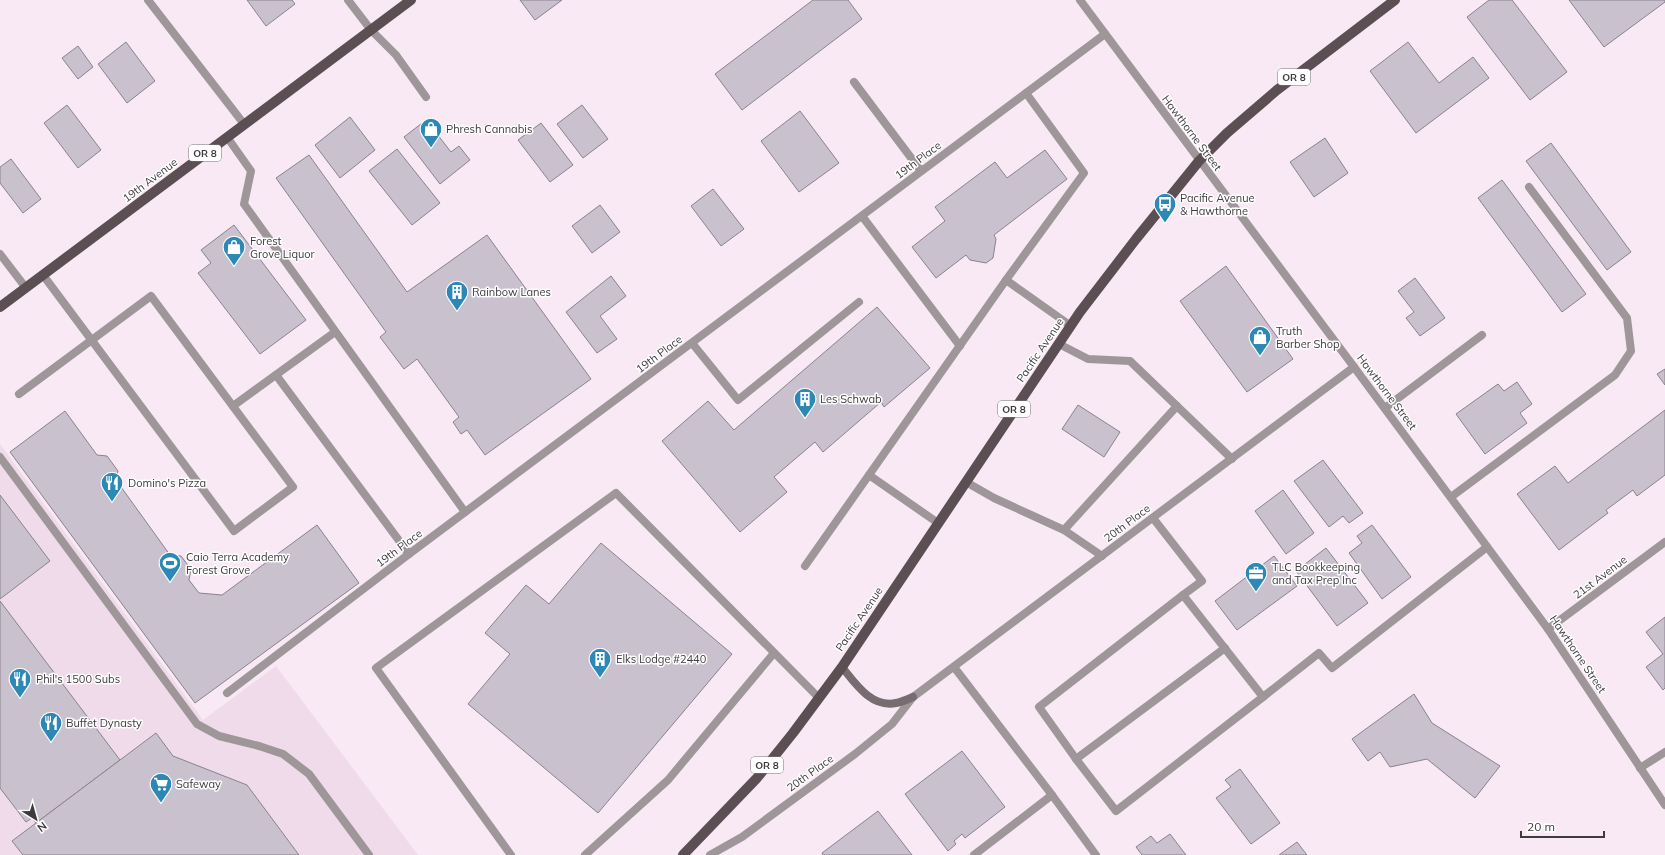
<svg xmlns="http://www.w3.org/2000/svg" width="1665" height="855" font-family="Mulish,sans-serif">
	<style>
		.built { fill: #f0dbea }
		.building { fill: #cac1ce; stroke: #8a828e }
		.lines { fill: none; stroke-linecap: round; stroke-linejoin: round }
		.lane { stroke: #9e9698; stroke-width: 8 }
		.street { stroke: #9e9698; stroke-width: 8 }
		.secondary { stroke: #776c70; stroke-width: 8 }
		.primary { stroke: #5c4f53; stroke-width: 10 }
		.labels { text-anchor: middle; stroke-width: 3; stroke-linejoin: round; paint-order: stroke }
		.shield { fill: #fff; stroke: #797578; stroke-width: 1 }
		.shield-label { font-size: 10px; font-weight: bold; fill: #3f3a3e }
		.poi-label { font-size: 11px; fill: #3f3a3e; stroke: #fff; text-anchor: start }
		.street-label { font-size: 11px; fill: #3f3a3e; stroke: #fff }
	</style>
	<rect width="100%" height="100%" fill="#f8e9f4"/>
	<!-- built -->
	<polygon class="built" points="0,444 203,720 276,666 418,855 0,855"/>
	<!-- building -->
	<g class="building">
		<polygon points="247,0 292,0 295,4 266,26"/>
		<polygon points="520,0 562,0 535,20"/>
		<polygon points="813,0 848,0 862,19 742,110 715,74"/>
		<polygon points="1489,0 1512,0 1567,72 1530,100 1467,17"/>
		<polygon points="1569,0 1665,0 1665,2 1604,47"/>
		<polygon points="126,42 155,81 127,103 98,64"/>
		<polygon points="1408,42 1439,83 1473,57 1489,78 1416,133 1370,71"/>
		<polygon points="78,46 93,67 78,79 62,58"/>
		<polygon points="67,105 101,150 78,168 44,123"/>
		<polygon points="582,105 608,139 583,158 557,124"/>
		<polygon points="800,111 839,163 799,192 761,141"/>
		<polygon points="350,117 375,150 340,178 315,145"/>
		<polygon points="426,120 451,152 459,146 470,160 440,184 404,137"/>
		<polygon points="541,123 573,165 550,182 518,140"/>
		<polygon points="1325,138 1348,173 1314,197 1290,162"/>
		<polygon points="1551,143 1631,252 1607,270 1526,161"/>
		<polygon points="397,149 440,203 412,225 369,171"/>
		<polygon points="1045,150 1067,179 994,235 996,239 993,258 986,263 970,260 966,255 936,278 912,247 945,221 935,207 995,162 1007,178"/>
		<polygon points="309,155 407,292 487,235 591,379 485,455 467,430 461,434 453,422 459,417 417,359 404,369 380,337 386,332 276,178"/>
		<polygon points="11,159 41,199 23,213 0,183 0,167"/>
		<polygon points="1502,180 1586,294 1562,312 1478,198"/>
		<polygon points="713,189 744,229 721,246 691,206"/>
		<polygon points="600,205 620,232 592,253 572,226"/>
		<polygon points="234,225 306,320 260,354 198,273 211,263 201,250"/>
		<polygon points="1226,266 1293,359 1247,392 1180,301"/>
		<polygon points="611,276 626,296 600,316 617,339 597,353 566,312"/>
		<polygon points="1415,278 1445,318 1420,336 1406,318 1414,312 1398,291"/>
		<polygon points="877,307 930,368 884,407 881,402 823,452 815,442 774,477 787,492 740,532 662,441 708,401 734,430"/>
		<polygon points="1665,369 1665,385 1657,374"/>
		<polygon points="1517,382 1532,404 1520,413 1527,423 1485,454 1456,414 1498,384 1504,391"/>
		<polygon points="1078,405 1120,432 1104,457 1062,429"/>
		<polygon points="1665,410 1665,475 1637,496 1633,490 1606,510 1608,513 1559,550 1517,494 1555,466 1568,483"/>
		<polygon points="65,411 97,455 107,456 118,471 116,480 170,555 181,556 191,569 189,580 199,593 222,595 317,525 359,583 195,703 10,452"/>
		<polygon points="1323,460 1363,513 1349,523 1343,516 1329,527 1294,481"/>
		<polygon points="1283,490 1314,533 1286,554 1255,511"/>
		<polygon points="0,495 50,561 0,599"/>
		<polygon points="1372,525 1411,577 1382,599 1349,553 1362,543 1357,536"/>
		<polygon points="601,543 732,654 598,813 468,704 510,654 485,633 526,585 549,604"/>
		<polygon points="1326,548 1368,603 1337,626 1296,571"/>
		<polygon points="1274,556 1297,586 1237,630 1215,601"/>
		<polygon points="0,601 120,760 36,823 32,818 26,822 0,788"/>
		<polygon points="1665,617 1665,688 1663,690 1646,667 1663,654 1646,632"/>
		<polygon points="1414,694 1432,723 1500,766 1475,798 1427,759 1390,767 1380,752 1368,761 1352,739"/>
		<polygon points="156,733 173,756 247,785 299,855 23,855 12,841"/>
		<polygon points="962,751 1005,807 965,838 962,834 954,841 956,844 948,851 905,794"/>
		<polygon points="1240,769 1280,823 1251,844 1216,798 1231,787 1225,780"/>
		<polygon points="878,811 912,855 823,855 822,853"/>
		<polygon points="1170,834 1186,855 1142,855 1136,847 1151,836 1157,843"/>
		<polygon points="1297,842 1307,855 1279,855"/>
	</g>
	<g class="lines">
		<!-- lane -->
		<g class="lane">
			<polyline points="148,0 244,124"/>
			<polyline points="348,0 371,30 396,55 426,97"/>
			<polyline points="854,82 921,171"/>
			<polyline points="227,137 251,171 244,204 465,512"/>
			<polyline points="862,216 960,346"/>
			<polyline points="0,254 26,288"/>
			<polyline points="1006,280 1071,326"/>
			<polyline points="692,343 738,400 859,302"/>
			<polyline points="1059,344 1088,359 1130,361 1232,459"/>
			<polyline points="276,375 409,554"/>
			<polyline points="19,394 151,296 293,487 234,531 43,275"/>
			<polyline points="233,406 335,332"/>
			<polyline points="1385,408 1482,335"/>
			<polyline points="0,457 197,724 219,736 259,746 283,754 309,774 369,855"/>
			<polyline points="869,475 938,523"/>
			<polyline points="966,482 994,498 1064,530 1177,406"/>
			<polyline points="1451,497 1615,375 1631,351 1627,318 1529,187"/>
			<polyline points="1153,518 1202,581 1183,595 1263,697 1319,653 1332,668 1487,547"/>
			<polyline points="1064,530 1102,556"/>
			<polyline points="805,566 1006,280 1084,173 1026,93"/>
			<polyline points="1183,595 1039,707 1076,759 1116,811 1263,697"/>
			<polyline points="954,667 1052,795 974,855"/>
			<polyline points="1076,759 1225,648"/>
			<polyline points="1640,768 1665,752"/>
			<polyline points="1052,795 1096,855"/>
			<polyline points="511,855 376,668 616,493 819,698"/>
			<polyline points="585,855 668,780 774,653"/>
		</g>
		<!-- street -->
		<g class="street">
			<polyline points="1080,0 1354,367 1548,629 1665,805"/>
			<polyline points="1548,629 1665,542"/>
			<polyline points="227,693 409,554 1105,34"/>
			<polyline points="710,855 742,837 855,754 892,724 913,697 1354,367"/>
		</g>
		<!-- secondary -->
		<path class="secondary" d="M 842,667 C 855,683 871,708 896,703 C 902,702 908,699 913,697"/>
		<!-- primary -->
		<g class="primary">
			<polyline points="0,307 411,0"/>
			<polyline points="683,855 757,778 793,733 842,667 1080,312 1136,239 1199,161 1227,133 1277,90 1395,0"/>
		</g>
	</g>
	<!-- icons -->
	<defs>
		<g id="shop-pin" transform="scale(1.15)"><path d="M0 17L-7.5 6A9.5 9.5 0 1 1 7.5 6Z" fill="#2d88b5" stroke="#fff"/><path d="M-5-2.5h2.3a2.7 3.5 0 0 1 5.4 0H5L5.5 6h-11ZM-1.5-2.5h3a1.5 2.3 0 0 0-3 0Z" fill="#fff"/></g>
		<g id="bus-pin" transform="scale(1.15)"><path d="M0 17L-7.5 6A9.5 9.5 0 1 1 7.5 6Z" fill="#2d88b5" stroke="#fff"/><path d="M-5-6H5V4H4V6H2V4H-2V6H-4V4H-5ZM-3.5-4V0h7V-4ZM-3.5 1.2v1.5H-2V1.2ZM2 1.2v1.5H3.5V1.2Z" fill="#fff"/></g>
		<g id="building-pin" transform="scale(1.15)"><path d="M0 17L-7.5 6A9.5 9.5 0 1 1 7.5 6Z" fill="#2d88b5" stroke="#fff"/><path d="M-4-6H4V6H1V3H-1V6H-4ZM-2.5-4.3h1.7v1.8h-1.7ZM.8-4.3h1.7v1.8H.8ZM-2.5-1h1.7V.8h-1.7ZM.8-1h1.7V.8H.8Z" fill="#fff"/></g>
		<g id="restaurant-pin" transform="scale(1.15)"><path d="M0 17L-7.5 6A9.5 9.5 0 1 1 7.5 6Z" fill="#2d88b5" stroke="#fff"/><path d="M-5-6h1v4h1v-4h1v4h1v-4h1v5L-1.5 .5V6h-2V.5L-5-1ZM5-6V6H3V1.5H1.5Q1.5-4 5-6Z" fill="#fff"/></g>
		<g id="stadium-pin" transform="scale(1.15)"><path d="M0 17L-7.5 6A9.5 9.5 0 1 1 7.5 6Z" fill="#2d88b5" stroke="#fff"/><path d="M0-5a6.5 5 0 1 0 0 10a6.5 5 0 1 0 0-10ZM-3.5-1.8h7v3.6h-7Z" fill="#fff"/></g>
		<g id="office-pin" transform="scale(1.15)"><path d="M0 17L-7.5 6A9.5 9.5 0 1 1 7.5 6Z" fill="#2d88b5" stroke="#fff"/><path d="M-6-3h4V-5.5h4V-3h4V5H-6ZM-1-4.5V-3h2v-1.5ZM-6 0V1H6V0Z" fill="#fff"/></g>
		<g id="supermarket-pin" transform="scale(1.15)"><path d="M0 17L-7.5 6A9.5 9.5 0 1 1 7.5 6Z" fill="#2d88b5" stroke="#fff"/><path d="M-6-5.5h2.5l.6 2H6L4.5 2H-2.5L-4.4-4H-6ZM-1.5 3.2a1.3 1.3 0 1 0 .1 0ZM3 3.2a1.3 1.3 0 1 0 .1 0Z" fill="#fff"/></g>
	</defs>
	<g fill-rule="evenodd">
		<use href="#shop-pin" x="431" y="129"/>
		<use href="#bus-pin" x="1165" y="204"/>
		<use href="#shop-pin" x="234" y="247"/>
		<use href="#building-pin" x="457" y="292"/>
		<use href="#shop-pin" x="1260" y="337"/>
		<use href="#building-pin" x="805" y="399"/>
		<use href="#restaurant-pin" x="112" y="483"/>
		<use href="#stadium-pin" x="170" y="563"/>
		<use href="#office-pin" x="1256" y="573"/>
		<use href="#building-pin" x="600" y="659"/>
		<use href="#restaurant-pin" x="20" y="679"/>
		<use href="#restaurant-pin" x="51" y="723"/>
		<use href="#supermarket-pin" x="161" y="784"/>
	</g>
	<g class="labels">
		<!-- shield labels -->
		<g class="shield">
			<rect x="1278" y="69" width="32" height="16" rx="3"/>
			<rect x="189" y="145" width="32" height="16" rx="3"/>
			<rect x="998" y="401" width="32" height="16" rx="3"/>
			<rect x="751" y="757" width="32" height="16" rx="3"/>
		</g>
		<g class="shield-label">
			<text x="1294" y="81">OR 8</text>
			<text x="205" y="157">OR 8</text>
			<text x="1014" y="413">OR 8</text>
			<text x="767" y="769">OR 8</text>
		</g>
		<!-- poi labels -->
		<g class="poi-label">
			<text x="446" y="133">Phresh Cannabis</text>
			<text x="1180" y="202">Pacific Avenue<tspan x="1180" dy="13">&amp; Hawthorne</tspan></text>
			<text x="250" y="245">Forest<tspan x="250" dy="13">Grove Liquor</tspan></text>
			<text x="472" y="296">Rainbow Lanes</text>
			<text x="1276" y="335">Truth<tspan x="1276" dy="13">Barber Shop</tspan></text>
			<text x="820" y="403">Les Schwab</text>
			<text x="128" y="487">Domino's Pizza</text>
			<text x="186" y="561">Caio Terra Academy<tspan x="186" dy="13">Forest Grove</tspan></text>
			<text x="1272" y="571">TLC Bookkeeping<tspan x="1272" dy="13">and Tax Prep Inc</tspan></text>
			<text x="616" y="663">Elks Lodge #2440</text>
			<text x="36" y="683">Phil's 1500 Subs</text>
			<text x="66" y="727">Buffet Dynasty</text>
			<text x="176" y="788">Safeway</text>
		</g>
		<!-- street labels -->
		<g class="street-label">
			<text transform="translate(1192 133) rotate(53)" y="4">Hawthorne Street</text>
			<text transform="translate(918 160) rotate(-37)" y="4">19th Place</text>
			<text transform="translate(150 180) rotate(-37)" y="4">19th Avenue</text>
			<text transform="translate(1040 350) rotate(-56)" y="4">Pacific Avenue</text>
			<text transform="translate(659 354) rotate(-37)" y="4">19th Place</text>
			<text transform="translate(1387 392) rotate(53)" y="4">Hawthorne Street</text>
			<text transform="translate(1127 523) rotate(-37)" y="4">20th Place</text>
			<text transform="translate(399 548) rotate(-37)" y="4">19th Place</text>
			<text transform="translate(1600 577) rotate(-37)" y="4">21st Avenue</text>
			<text transform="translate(859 619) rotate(-56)" y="4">Pacific Avenue</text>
			<text transform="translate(1578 654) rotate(56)" y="4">Hawthorne Street</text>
			<text transform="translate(810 773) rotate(-36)" y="4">20th Place</text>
		</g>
	</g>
	<!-- north arrow -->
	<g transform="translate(36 819) rotate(143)" stroke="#ffffff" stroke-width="3" paint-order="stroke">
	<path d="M0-3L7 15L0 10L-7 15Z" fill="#3f3a3e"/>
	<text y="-6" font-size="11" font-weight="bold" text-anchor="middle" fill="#3f3a3e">N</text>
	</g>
	<!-- scale -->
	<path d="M1521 831v6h83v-6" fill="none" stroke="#3f3a3e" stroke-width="2"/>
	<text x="1527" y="831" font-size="12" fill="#3f3a3e" stroke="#ffffff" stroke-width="3" paint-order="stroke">20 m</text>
</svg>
